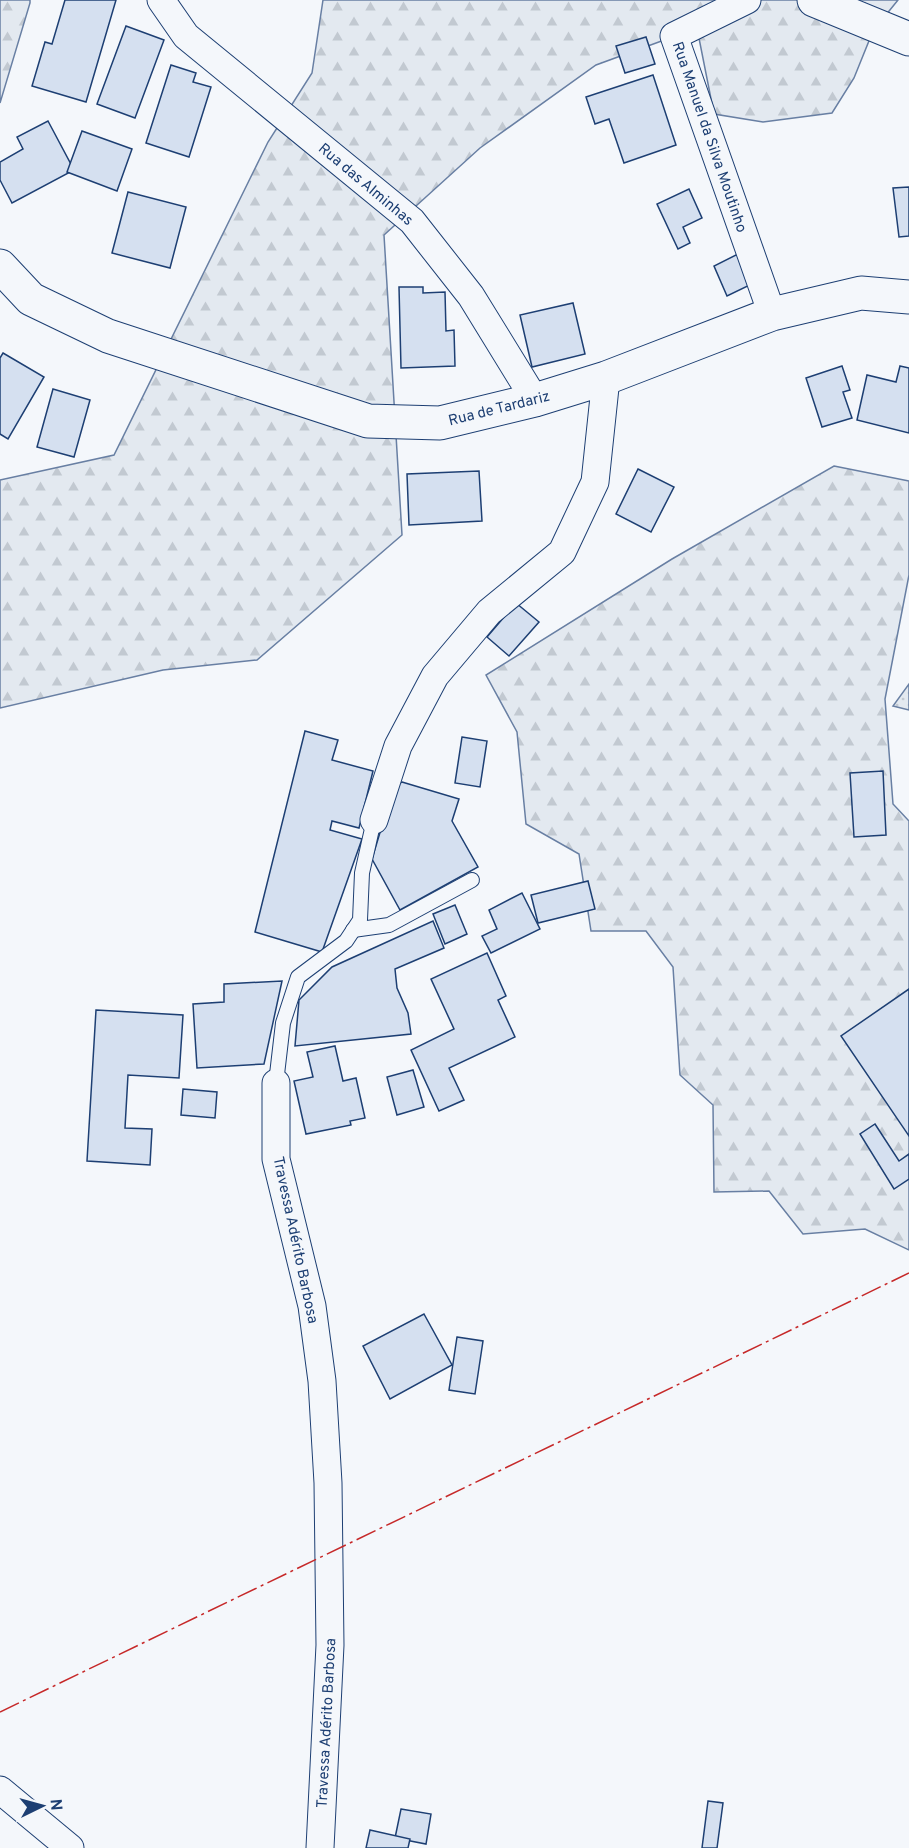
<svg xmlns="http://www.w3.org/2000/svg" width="909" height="1848" font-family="Overpass,sans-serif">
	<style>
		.grass { fill: url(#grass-dots); stroke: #687fa3; stroke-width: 1.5 }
		.forest { fill: url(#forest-firs); stroke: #687fa3; stroke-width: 1.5 }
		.building { fill: #d5e0f0; stroke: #1d3f73; stroke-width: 1.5 }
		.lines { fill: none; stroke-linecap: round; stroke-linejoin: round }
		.service-casing { stroke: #1d3f73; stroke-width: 16 }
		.minor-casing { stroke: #1d3f73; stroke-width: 29 }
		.tertiary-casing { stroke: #1d3f73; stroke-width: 35 }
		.primary-casing { stroke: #1d3f73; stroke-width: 35 }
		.service { stroke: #f4f7fb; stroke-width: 14 }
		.minor { stroke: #f4f7fb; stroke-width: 27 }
		.tertiary { stroke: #f4f7fb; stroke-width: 33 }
		.primary { stroke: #f4f7fb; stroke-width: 33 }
		.power { stroke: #c62828; stroke-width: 1.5; stroke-dasharray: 21 4.5 3 4.5; stroke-linecap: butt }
		.labels { text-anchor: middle; stroke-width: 4.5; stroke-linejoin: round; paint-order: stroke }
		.street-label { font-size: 15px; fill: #1d3f73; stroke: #f4f7fb }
	</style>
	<defs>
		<pattern id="grass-dots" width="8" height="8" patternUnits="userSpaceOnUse" patternTransform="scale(1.5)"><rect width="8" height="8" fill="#e3e9f0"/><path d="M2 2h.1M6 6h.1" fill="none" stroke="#c2c9d1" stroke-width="1.8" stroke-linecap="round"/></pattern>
		<pattern id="forest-firs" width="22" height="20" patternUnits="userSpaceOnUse" patternTransform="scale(1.5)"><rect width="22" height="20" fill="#e3e9f0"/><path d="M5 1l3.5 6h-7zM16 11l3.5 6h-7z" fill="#c2c9d1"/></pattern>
	</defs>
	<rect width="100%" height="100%" fill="#f4f7fb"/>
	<!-- grass -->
	<polygon class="grass" points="909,684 909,710 893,706"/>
	<!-- forest -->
	<g class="forest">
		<polygon points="0,0 30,0 30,3 0,103"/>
		<polygon points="323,0 898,0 873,31 854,78 832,113 763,122 714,114 697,28 596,65 480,148 384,235 402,535 257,660 163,670 0,708 0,480 114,455 268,142 312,73"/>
		<polygon points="834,466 909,481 909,575 885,699 893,804 909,821 909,1250 865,1229 803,1234 769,1191 714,1192 713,1105 680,1075 673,967 646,931 591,931 579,854 526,824 517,732 486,675 672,559"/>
	</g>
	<!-- building -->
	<g class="building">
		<polygon points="65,0 116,0 86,102 32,86 45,42 52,44"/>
		<polygon points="126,26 164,40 135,118 97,104"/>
		<polygon points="646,37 655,64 625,73 616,46"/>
		<polygon points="171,65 196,73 193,82 211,87 189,157 146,143"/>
		<polygon points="653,75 676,145 624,163 609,119 595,124 586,97"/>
		<polygon points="48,121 74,170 12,203 0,180 0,162 23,149 17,137"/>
		<polygon points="82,131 132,149 117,191 67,172"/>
		<polygon points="909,187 909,236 899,237 893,188"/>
		<polygon points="689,189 702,218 683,227 690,243 678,249 657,204"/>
		<polygon points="128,192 186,207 170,268 112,253"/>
		<polygon points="740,253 754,283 727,296 714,266"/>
		<polygon points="399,287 423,287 423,293 445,292 446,331 454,330 455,366 401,368"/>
		<polygon points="573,303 585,354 532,367 520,315"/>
		<polygon points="3,353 44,377 8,439 0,434 0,358"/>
		<polygon points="842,366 850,390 843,392 852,418 822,427 806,378"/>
		<polygon points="900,366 909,368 909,433 857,420 867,375 896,382"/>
		<polygon points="53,389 90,400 74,457 37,447"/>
		<polygon points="638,469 674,487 651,532 616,514"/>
		<polygon points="479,471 482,521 409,525 407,474"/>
		<polygon points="516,603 539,622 509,656 487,637"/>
		<polygon points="305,731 338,740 332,760 373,771 359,828 332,821 330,830 362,839 322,952 255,932"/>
		<polygon points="462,737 487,741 480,787 455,783"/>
		<polygon points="883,771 886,835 854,837 850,773"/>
		<polygon points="402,782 459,799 452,821 478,867 400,910 372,859 394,786"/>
		<polygon points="588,881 595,909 538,923 531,895"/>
		<polygon points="522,893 540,929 491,953 482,936 497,929 489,910"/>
		<polygon points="455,905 467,934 445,944 433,914"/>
		<polygon points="433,921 444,948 395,969 397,988 408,1013 411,1034 295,1046 299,1000 332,967"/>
		<polygon points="487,953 506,996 498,1000 515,1037 449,1068 464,1100 439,1111 411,1050 454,1029 431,979"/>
		<polygon points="282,981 264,1064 197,1068 193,1004 224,1002 224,984"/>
		<polygon points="909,989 909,1136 841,1036"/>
		<polygon points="96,1010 183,1015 179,1078 128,1075 125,1128 152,1129 150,1165 87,1161"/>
		<polygon points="335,1046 343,1081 356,1078 365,1118 350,1121 351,1125 306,1134 294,1081 313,1077 307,1052"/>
		<polygon points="413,1070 424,1107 397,1115 387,1077"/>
		<polygon points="183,1089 217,1092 215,1118 181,1115"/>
		<polygon points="875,1124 899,1161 909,1154 909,1179 894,1189 860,1134"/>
		<polygon points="424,1314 452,1365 390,1399 363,1346"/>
		<polygon points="457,1337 483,1341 475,1394 449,1390"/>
		<polygon points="708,1801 723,1803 717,1848 702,1848"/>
		<polygon points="401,1809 431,1814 426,1844 395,1838"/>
		<polygon points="370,1830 410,1839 408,1848 366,1848"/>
	</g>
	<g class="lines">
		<!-- service casing -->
		<g class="service-casing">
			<g id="service">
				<polyline points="353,930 389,925 472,880"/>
				<polyline points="276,1083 283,1023 298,977 346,941 360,920 362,873 374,820"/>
			</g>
		</g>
		<!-- minor casing -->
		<g class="minor-casing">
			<g id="minor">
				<polyline points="161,0 186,36 412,221 471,296 535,400"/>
				<polyline points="747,0 674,36 772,314"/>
				<polyline points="374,820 398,746 435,676 489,612 562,552 595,482 606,378"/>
				<polyline points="276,1083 276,1159 312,1306 322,1381 328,1483 330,1645 320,1848"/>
				<polyline points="0,1790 70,1848"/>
			</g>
		</g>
		<!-- tertiary casing -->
		<g class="tertiary-casing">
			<polyline id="tertiary" points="814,0 909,39"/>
		</g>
		<!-- primary casing -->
		<g class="primary-casing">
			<polyline id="primary" points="0,266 31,299 108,336 368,421 440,423 535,400 606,378 772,314 861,293 909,297"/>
		</g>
		<!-- service -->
		<use href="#service" class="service"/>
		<!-- minor -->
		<use href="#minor" class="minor"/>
		<!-- tertiary -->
		<use href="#tertiary" class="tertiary"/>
		<!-- primary -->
		<use href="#primary" class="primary"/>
		<!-- power -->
		<polyline class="power" points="0,1712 909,1273"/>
	</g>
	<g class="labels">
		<!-- street labels -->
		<g class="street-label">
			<text transform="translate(710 137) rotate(71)" y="5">Rua Manuel da Silva Moutinho</text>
			<text transform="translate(366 184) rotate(40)" y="5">Rua das Alminhas</text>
			<text transform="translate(499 408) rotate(-14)" y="5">Rua de Tardariz</text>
			<text transform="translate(296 1240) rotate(78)" y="5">Travessa Adérito Barbosa</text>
			<text transform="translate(326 1723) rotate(-87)" y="5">Travessa Adérito Barbosa</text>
		</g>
	</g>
	<!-- north arrow -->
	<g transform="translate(42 1806) rotate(85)" stroke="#f4f7fb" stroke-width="4.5" paint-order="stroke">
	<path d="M0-4.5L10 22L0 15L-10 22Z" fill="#1d3f73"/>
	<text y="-9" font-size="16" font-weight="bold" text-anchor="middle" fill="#1d3f73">N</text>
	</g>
</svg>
